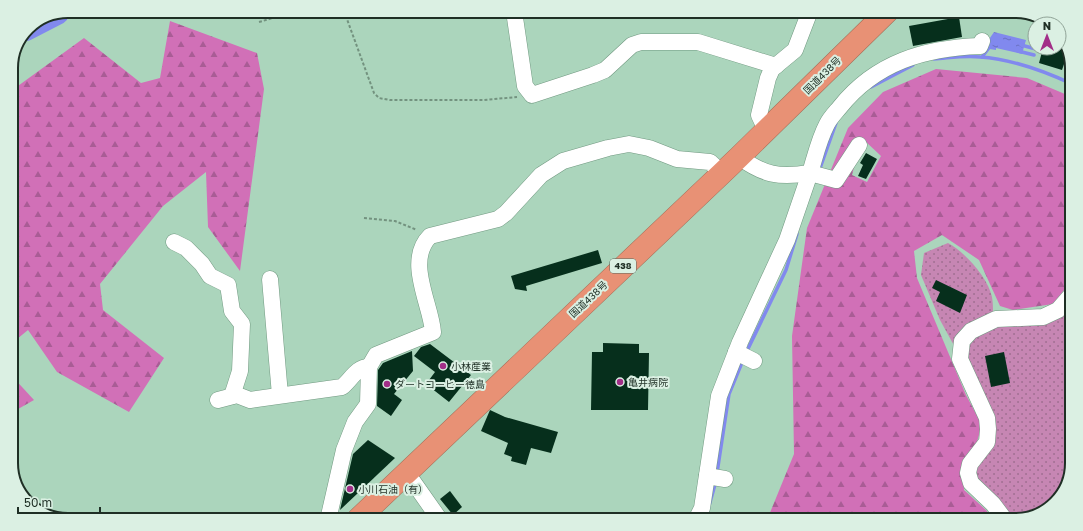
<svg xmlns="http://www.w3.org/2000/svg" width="1083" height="531" font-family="'Golos Text','Noto Sans JP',sans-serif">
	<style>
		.green { fill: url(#green-dots) }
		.forest { fill: url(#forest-firs); fill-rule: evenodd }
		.water { fill: url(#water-ripples) }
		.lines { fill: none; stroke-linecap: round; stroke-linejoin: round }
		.stream { stroke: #8189ee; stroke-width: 3.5 }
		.river { stroke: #8189ee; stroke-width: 20 }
		.building { fill: #062f1c }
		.minor-casing { stroke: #719981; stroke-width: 17 }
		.highway-casing { stroke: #a26f59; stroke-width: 23 }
		.path { stroke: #73927f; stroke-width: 2; stroke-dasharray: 3 2; stroke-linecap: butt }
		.minor { stroke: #fff; stroke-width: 16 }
		.highway { stroke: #e89175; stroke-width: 22 }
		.poi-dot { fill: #a22e88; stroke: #dbf0e3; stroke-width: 1.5 }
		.labels { text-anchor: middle; stroke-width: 4; stroke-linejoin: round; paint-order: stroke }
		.shield { fill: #dbf0e3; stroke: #57695e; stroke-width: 1 }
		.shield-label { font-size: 9px; font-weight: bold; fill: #1f2f25 }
		.street-label { font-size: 10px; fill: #1f2f25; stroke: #dbf0e3 }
		.poi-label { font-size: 10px; fill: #1f2f25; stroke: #dbf0e3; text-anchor: start }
		.rim { fill: none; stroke: #1f2f25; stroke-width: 2 }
	</style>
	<defs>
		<pattern id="green-dots" width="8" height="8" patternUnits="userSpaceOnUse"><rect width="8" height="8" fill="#c686b3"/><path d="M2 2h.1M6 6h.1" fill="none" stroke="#a06e91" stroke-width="1.8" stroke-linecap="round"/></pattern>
		<pattern id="forest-firs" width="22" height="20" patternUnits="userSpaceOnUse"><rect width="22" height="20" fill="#d170b7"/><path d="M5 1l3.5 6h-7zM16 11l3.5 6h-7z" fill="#a95c95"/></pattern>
		<pattern id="water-ripples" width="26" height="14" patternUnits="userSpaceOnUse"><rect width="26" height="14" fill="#8189ee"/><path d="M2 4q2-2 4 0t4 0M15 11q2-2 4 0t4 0" fill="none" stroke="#6970c1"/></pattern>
	</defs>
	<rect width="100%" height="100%" fill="#abd5bc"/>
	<!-- green -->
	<g class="green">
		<path d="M 948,243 C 965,252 988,278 992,297 C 993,303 993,310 993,316 L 957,351 L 940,320 L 921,275 L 924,253 Z"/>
		<path d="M 1072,303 L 1072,463 C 1070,471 1070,481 1066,488 C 1057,507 1030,520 1010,520 L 972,472 L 987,451 L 963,358 L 967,341 L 998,326 Z"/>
	</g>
	<!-- forest -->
	<g class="forest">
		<polygon points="170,21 257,53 264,89 240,271 208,227 206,172 163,206 100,284 103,310 164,358 129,412 57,372 28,330 11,344 11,91 84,38 141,83 160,78"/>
		<path d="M 936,69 L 1027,78 L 1072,97 L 1072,280 L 1053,304 L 1013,310 L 1000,306 L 979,260 L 942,235 L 914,251 L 917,278 L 966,395 L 982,425 L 976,445 L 963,464 L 964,490 L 987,511 L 990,520 L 767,520 L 794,454 L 792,336 L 807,228 L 848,128 L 883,92 ZM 865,141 L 881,156 L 867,182 L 852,175 L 858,153 Z"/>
		<polygon points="11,375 34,400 11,413"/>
	</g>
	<!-- water -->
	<polygon class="water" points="994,32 1026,40 1022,54 996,48 996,50 983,48"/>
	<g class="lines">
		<!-- stream -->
		<g class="stream">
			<polyline points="1021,45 1036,49"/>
			<polyline points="1018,51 1034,55"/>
			<polyline points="982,57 991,45"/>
			<path d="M 934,59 C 949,58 965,55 980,57 C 1011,59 1044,71 1072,84"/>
			<polyline points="871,87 913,65"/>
			<polyline points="819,171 836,123"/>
			<polyline points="746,353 786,270 797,234"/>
			<polyline points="717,473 729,394 743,360"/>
			<polyline points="705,520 716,481"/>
		</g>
		<!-- river -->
		<polyline class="river" points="26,31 59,14"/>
	</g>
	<!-- building -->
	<g class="building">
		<polygon points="959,17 962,37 913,46 909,26"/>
		<polygon points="1059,33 1062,36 1068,52 1062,70 1039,63 1043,48 1059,48"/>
		<polygon points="866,153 877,159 866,179 858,176 863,165 860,163"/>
		<polygon points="598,250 602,263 526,286 527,291 515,289 511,276"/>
		<polygon points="936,280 967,295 960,313 936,301 940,292 932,288"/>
		<polygon points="603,343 639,344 639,353 649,353 648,410 591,410 592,352 603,352"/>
		<polygon points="430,344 471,375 449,402 426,384 435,372 414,356 421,347"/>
		<polygon points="412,351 413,371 394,394 402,400 391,416 377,406 378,370 383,363"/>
		<polygon points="1004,352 1010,383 991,387 985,356"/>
		<polygon points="490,410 505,417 558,432 551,453 531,448 526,465 511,461 512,457 504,454 508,443 481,431"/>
		<polygon points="368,440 395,458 340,510 353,454"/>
		<polygon points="450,491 462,507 453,515 440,499"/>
	</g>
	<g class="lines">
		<!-- minor casing -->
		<g class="minor-casing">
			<g id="minor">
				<polyline points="514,11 525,86 532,95 593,75 605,70 632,45 641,42 698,42 776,66"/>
				<polyline points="766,130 759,115 768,78 772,69 795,50 810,11"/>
				<path d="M 739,157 C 764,175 779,178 810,173 C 815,157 819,139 827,124 C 830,118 835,113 840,107 C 876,62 925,48 980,46 L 982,41"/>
				<polyline points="174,242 186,248 202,264 210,276 228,285 232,311 242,324 240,371 232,396"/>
				<polyline points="270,279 280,395"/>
				<polyline points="736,352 754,361"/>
				<path d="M 218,400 L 237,395 L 250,400 L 342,387 C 351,380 356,367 369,367"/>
				<polyline points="407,473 440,520"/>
				<polyline points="707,476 725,479"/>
				<path d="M 328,520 L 344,450 L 355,422 L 368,404 L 369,367 L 376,355 L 433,332 C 431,304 405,261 430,236 L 498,219 L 506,213 L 541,175 L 563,161 L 608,148 L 629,144 L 649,148 L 677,159 L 710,162 L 721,172"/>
				<polyline points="696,520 702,508 719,396 740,342 787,240 810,173 836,180 859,145"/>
				<polyline points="1005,520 993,504 971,483 968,473 970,464 987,442 988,429 987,418 960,359 962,341 971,331 996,319 1043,317 1058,310 1072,294"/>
			</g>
		</g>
		<!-- highway casing -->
		<g class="highway-casing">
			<polyline id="highway" points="357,520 739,157 888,11"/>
		</g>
		<!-- path -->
		<g class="path">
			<polyline points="344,11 374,93 379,98 390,100 484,100 517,97"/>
			<polyline points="252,16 260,11"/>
			<polyline points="259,22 297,11"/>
			<polyline points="364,218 395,221 417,230"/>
		</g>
		<!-- minor -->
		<use href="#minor" class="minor"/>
		<!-- highway -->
		<use href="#highway" class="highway"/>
	</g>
	<!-- markers -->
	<g class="poi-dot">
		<circle cx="443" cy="366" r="4"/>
		<circle cx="620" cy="382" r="4"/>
		<circle cx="387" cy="384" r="4"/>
		<circle cx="350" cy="489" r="4"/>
	</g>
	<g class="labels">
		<!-- shield labels -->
		<rect class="shield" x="610" y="259" width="26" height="14" rx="3"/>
		<g class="shield-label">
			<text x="623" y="269">438</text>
		</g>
		<!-- street labels -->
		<g class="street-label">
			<text transform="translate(822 75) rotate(-45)" y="4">国道438号</text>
			<text transform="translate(588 299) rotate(-43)" y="4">国道438号</text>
		</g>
		<!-- poi labels -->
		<g class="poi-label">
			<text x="451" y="370">小林産業</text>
			<text x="628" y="386">亀井病院</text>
			<text x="395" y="388">ダートコーヒー徳島</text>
			<text x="358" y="493">小川石油（有）</text>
		</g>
	</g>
	<!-- crop -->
	<path d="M0 0H1083V531H0ZM68 18H1015A50 50 0 0 1 1065 68V463A50 50 0 0 1 1015 513H68A50 50 0 0 1 18 463V68A50 50 0 0 1 68 18Z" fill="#dbf0e3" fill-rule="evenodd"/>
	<path class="rim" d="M68 18H1015A50 50 0 0 1 1065 68V463A50 50 0 0 1 1015 513H68A50 50 0 0 1 18 463V68A50 50 0 0 1 68 18Z"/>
	<!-- north arrow -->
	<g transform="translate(1047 36)"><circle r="19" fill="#dbf0e3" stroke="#90a397"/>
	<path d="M0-3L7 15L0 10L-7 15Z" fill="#a22e88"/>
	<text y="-6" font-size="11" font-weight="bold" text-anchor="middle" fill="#1f2f25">N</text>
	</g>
	<!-- scale -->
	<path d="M18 507v6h82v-6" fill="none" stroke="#1f2f25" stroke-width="2"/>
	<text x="24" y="507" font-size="12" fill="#1f2f25" stroke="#dbf0e3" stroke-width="3" paint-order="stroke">50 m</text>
</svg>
